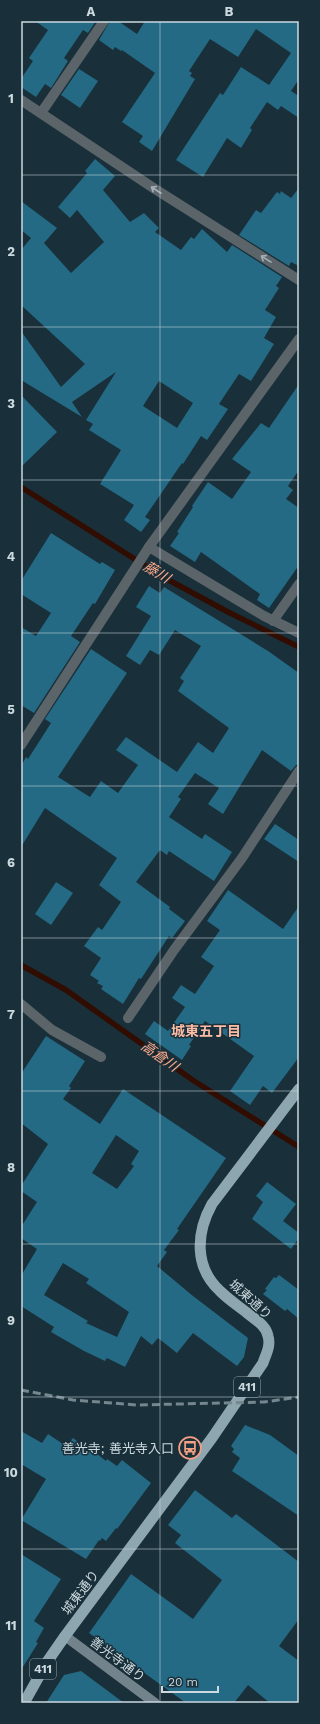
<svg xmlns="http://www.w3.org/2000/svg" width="320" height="1724" font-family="'Work Sans','Noto Sans JP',sans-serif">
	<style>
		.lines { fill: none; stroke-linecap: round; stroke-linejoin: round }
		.stream { stroke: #310d01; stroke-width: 5.5 }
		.building { fill: #246a84; fill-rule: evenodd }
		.minor { stroke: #5a6469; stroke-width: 10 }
		.secondary { stroke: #73838b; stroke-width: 10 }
		.trunk { stroke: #8ea6b0; stroke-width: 11 }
		.rail { stroke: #74868e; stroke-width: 3; stroke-dasharray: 8 4; stroke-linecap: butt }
		.oneway { stroke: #a4b0b6 }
		.grid { fill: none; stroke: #ccd9df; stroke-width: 1; stroke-opacity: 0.55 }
		.labels { text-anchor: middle; stroke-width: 3; stroke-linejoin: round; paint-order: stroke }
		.shield { fill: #192f39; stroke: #96a6ad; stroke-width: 1 }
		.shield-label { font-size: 12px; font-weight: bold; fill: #ccd9df }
		.street-label { font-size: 13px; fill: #ccd9df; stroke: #192f39 }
		.poi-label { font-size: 13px; fill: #ccd9df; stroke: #192f39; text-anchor: end }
		.water-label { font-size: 14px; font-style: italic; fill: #fea98b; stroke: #192f39 }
		.neighbourhood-label { font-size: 14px; font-weight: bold; fill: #fcbca6; stroke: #192f39 }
		.neatline { fill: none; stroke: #ccd9df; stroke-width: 1.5 }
		.grid-label { font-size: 13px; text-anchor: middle; font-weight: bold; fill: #ccd9df }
	</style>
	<rect width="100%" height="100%" fill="#192f39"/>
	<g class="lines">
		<!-- stream -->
		<g class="stream">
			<polyline points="21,487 163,577 228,612 299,647"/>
			<polyline points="21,965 66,990 194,1081 299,1147"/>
		</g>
	</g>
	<!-- building -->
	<g class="building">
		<polygon points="35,21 96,21 88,33 83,30 64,58 68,61 51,88 45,84 36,97 21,87 21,79 33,61 29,58 48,30"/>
		<polygon points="110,21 118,21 137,34 145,21 299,21 299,79 291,91 299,96 299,118 281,106 278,110 267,102 250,128 252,130 241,148 227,138 203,177 176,160 220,93 223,95 241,67 269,85 291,53 256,29 238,57 210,39 189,71 192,73 190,76 195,79 152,151 139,142 143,136 122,122 155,73 122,50 121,51 115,47 113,50 99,40"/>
		<polygon points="79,69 98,81 80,108 61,95"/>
		<path d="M 95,159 L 115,176 L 103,190 L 130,222 L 144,213 L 159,228 L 155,232 L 181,250 L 191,237 L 194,239 L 202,229 L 227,252 L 232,245 L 282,277 L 276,286 L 279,288 L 265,310 L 276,317 L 264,338 L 274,344 L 251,381 L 239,374 L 219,404 L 228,409 L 207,440 L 201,436 L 183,464 L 182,463 L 145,517 L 150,520 L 141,532 L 124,520 L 134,505 L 100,484 L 121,450 L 89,430 L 93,424 L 86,420 L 116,372 L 72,402 L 82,417 L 21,380 L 21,331 L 61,387 L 85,364 L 21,305 L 21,250 L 31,238 L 21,230 L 21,201 L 57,228 L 44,243 L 71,273 L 104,242 L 77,210 L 70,218 L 58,207 L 87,173 L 85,171 ZM 159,381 L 193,403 L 177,428 L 143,406 Z"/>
		<polygon points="299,188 299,266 291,262 289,266 239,235 256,210 261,213 277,192 280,194 281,191 291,198"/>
		<polygon points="299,384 299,470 288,486 293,490 286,499 299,508 299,565 269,608 257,600 260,594 201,552 195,562 170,546 179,533 177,532 193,507 192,506 208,482 232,499 251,472 232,459 261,423 269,428"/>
		<polygon points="21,395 57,432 21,467"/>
		<polygon points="51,533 100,564 102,562 115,570 95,604 93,603 71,636 80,642 34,713 21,705 21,627 36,636 51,613 21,594 21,581"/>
		<polygon points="149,586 160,593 164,587 268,651 299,673 299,765 296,765 291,771 262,750 223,814 208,804 219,788 195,773 178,797 181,799 169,817 202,839 205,834 232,852 214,881 169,851 167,855 160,850 136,882 170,907 169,909 185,921 172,938 169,936 141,979 139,978 123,1004 101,989 103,986 97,983 99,981 90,975 101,958 84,946 98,927 102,930 121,902 99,885 117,858 45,808 21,847 21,766 26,757 28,759 51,723 45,719 91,649 127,673 58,777 90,797 101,781 118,793 138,765 116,750 126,737 177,772 198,742 213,753 229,728 178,691 184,681 180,678 201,646 175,630 159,655 150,650 140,665 126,656 151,616 136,607"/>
		<polygon points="275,824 299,840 299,862 264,839"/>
		<polygon points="56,882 73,893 51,925 35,914"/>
		<polygon points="228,890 283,929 299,906 299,1057 272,1093 263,1086 250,1105 230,1091 254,1056 205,1021 189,1045 191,1046 182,1060 145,1034 154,1021 168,1031 185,1007 172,998 181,985 195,994 214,966 201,957 220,930 207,921"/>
		<path d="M 46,1036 L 85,1061 L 69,1086 L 71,1088 L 63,1099 L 100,1124 L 123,1089 L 226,1158 L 177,1229 L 179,1230 L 164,1250 L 167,1252 L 157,1266 L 193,1296 L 248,1338 L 244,1357 L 237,1366 L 193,1333 L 177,1353 L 158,1338 L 152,1345 L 141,1336 L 125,1367 L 107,1358 L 105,1361 L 84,1351 L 51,1332 L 54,1327 L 21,1306 L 21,1276 L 37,1249 L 21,1238 L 21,1227 L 37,1202 L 21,1191 L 21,1186 L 48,1144 L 21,1123 L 21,1074 ZM 116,1135 L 139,1151 L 131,1164 L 134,1166 L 117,1189 L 92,1173 ZM 63,1263 L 89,1279 L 86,1283 L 129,1312 L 117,1337 L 86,1323 L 88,1321 L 44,1295 Z"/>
		<polygon points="267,1182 296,1204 283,1221 299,1233 299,1238 291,1249 252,1219 263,1202 256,1196"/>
		<polygon points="279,1275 299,1290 299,1319 287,1309 285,1311 263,1294 267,1290 265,1289 274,1277 276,1278"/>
		<polygon points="245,1425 270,1435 299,1456 299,1516 232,1471 240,1458 232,1452 234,1449 231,1446"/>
		<polygon points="21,1431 42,1443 48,1434 66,1446 73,1438 81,1444 82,1442 106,1461 107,1459 117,1466 122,1460 151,1483 117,1529 116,1528 106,1541 102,1538 100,1541 99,1540 86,1559 21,1520 46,1479 21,1464"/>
		<polygon points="195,1490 232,1518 236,1514 299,1562 299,1619 279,1646 299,1661 299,1703 270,1703 248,1685 234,1703 186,1703 89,1633 131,1574 193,1619 222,1580 175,1543 181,1535 168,1525"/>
		<polygon points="21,1554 61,1579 34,1621 44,1628 36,1642 38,1643 21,1670"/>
		<polygon points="81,1671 124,1703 46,1703 64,1675"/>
	</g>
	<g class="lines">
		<!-- minor -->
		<g class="minor">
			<polyline points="21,100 155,189 299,280"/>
			<polyline points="41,113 104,21"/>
			<polyline points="149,547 264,616 299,633"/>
			<polyline points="273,621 299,584"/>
			<polyline points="21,745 149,547 299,339"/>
			<polyline points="21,1004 52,1030 101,1057"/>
			<polyline points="128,1018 174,950 242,858 299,771"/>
		</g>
		<!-- secondary -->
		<polyline class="secondary" points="65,1636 155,1703"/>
		<!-- trunk -->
		<path class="trunk" d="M 24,1703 L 47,1662 L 65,1636 L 212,1438 L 263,1363 C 266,1354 271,1346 268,1336 C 266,1325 254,1319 246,1312 C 237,1305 228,1299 220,1291 C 194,1267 196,1233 212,1204 L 299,1089"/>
		<!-- rail -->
		<polyline class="rail" points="21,1390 73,1400 137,1405 264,1402 299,1397"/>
	</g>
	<!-- one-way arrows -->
	<defs><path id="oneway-shaft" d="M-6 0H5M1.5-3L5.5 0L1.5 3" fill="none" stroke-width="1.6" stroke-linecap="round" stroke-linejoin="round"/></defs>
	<g class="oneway">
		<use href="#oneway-shaft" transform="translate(156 190) rotate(-147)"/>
		<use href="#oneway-shaft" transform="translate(266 259) rotate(-148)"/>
	</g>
	<!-- grid -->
	<path class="grid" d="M 160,21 L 160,1703M 21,175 L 299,175M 21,327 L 299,327M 21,480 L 299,480M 21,633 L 299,633M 21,786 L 299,786M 21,938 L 299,938M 21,1091 L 299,1091M 21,1244 L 299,1244M 21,1397 L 299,1397M 21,1549 L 299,1549"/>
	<!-- icons -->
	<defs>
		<g id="bus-ring" transform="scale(1.15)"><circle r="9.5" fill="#192f39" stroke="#f39f82" stroke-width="1.5"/><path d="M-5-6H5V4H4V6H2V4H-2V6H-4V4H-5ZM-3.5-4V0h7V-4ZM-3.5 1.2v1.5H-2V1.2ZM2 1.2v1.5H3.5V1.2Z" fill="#f39f82"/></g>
	</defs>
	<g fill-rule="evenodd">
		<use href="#bus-ring" x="190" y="1448"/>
	</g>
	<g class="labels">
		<!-- shield labels -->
		<g class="shield">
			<rect x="234" y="1377" width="26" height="20" rx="3"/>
			<rect x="30" y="1659" width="26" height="20" rx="3"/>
		</g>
		<g class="shield-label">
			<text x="247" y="1391">411</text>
			<text x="43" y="1673">411</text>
		</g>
		<!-- street labels -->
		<g class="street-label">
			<text transform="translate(251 1299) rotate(42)" y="5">城東通り</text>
			<text transform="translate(80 1592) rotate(-53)" y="5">城東通り</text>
			<text transform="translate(118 1659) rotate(37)" y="5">善光寺通り</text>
		</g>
		<!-- poi labels -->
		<g class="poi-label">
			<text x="174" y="1453">善光寺; 善光寺入口</text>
		</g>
		<!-- water labels -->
		<g class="water-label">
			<text transform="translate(157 572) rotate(31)" y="5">藤川</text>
			<text transform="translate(160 1056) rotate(35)" y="5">高倉川</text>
		</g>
		<!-- neighbourhood labels -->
		<g class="neighbourhood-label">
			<text x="206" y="1036">城東五丁目</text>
		</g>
	</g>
	<!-- border -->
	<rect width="320" height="1724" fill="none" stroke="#192f39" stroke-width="44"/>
	<!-- scale -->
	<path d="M162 1686v6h56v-6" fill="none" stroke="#ccd9df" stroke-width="2"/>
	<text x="168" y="1686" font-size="12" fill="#ccd9df" stroke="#192f39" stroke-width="3" paint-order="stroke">20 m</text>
	<rect x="22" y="22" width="276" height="1680" class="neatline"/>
	<g class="grid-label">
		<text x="91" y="16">A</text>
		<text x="229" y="16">B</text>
		<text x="11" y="103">1</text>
		<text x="11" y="256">2</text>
		<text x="11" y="408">3</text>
		<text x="11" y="561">4</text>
		<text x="11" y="714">5</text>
		<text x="11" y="867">6</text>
		<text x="11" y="1019">7</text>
		<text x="11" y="1172">8</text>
		<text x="11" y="1325">9</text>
		<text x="11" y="1477">10</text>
		<text x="11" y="1630">11</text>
	</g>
</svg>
